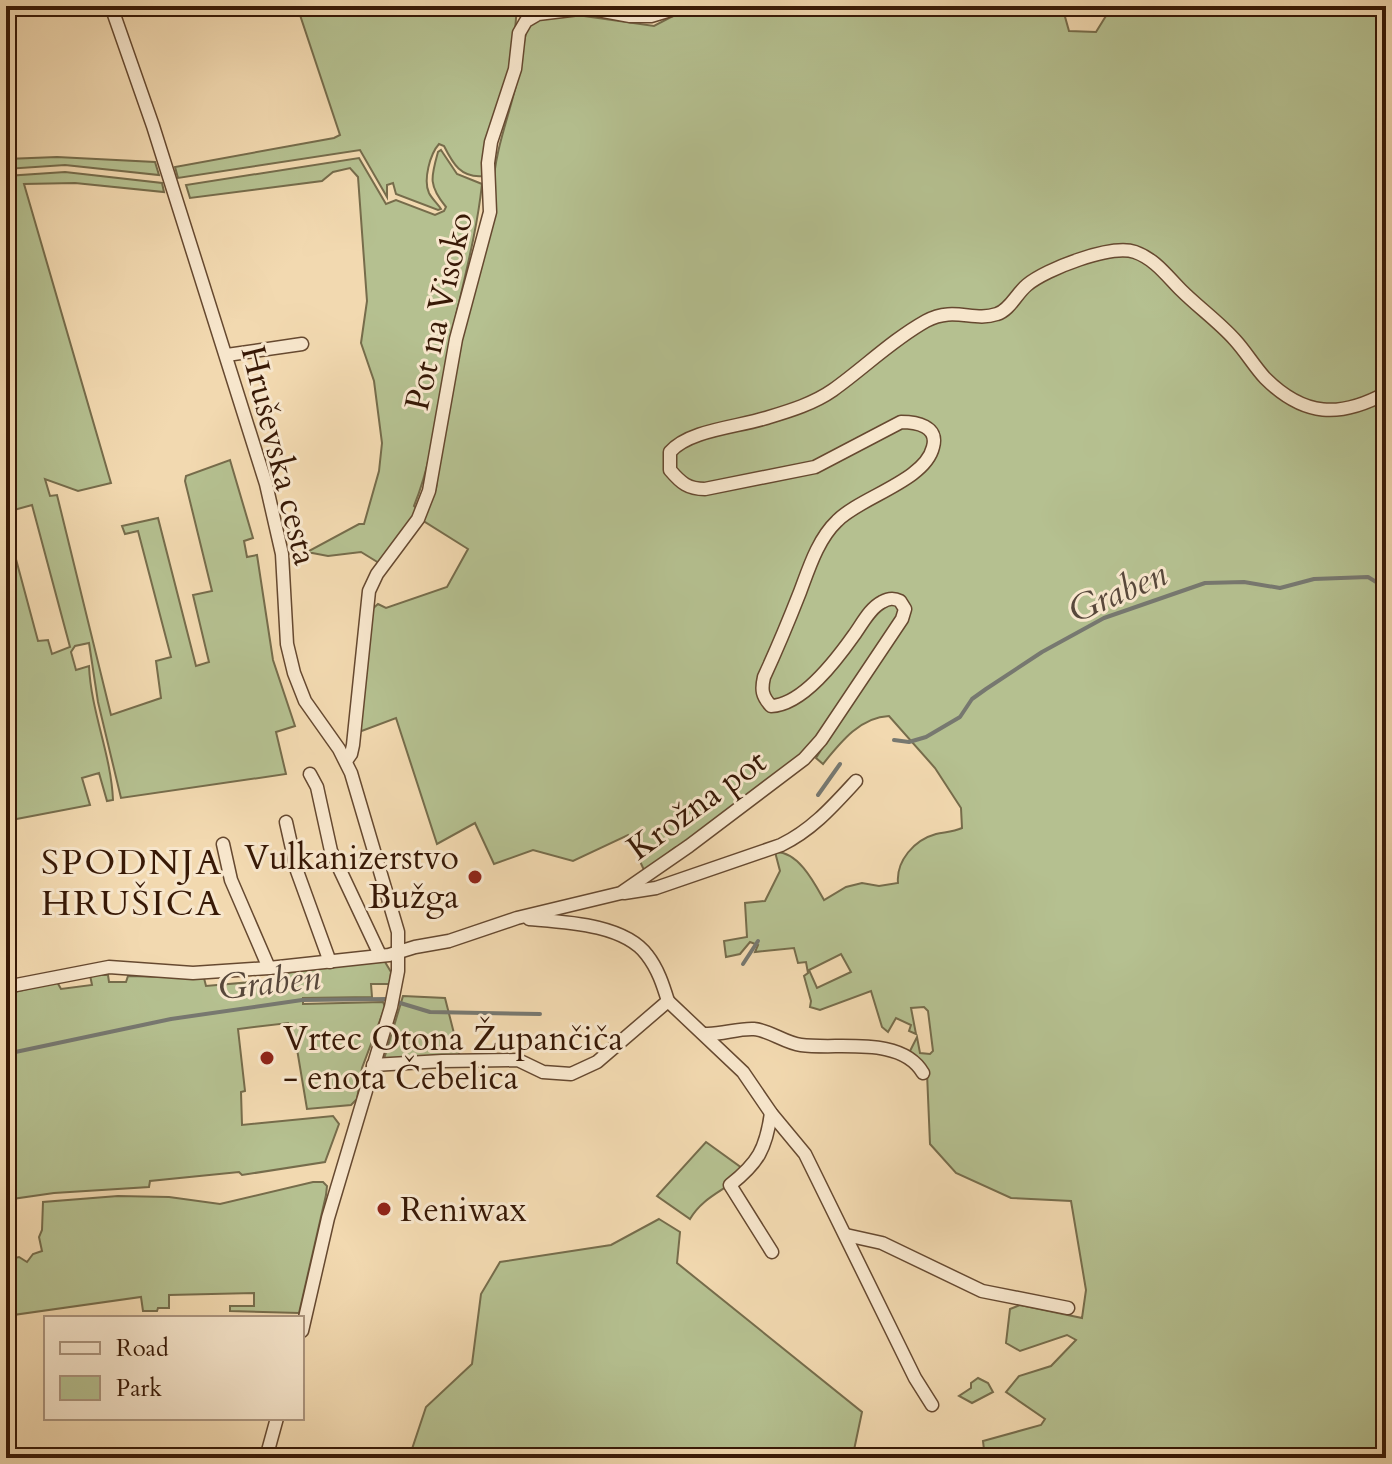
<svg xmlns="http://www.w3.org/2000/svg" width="1392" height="1464" font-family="Cardo,serif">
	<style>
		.green { fill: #b5c090; stroke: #766c4b; stroke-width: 2; fill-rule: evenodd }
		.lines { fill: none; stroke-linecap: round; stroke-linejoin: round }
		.stream { stroke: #777870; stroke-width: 4 }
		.minor-casing { stroke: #664930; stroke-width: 15 }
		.minor { stroke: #f7e6cc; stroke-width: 12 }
		.poi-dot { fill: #8f2418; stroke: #f7e6cc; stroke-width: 3 }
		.labels { text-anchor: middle; stroke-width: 6; stroke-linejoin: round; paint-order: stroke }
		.street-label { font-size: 34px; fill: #381906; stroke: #f7e6cc }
		.poi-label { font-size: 34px; fill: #381906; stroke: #f7e6cc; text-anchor: start }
		.water-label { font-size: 36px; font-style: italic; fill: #58483b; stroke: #f7e6cc }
		.neighbourhood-label { font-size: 36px; letter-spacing: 2px; fill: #381906; stroke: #f7e6cc }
	</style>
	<rect width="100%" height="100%" fill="#f2d9b0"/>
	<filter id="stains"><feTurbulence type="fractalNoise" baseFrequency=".0025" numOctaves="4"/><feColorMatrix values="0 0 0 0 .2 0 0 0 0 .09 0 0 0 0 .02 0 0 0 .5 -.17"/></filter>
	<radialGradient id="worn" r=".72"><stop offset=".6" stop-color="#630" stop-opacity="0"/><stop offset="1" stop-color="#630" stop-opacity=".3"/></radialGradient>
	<!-- green -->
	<g class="green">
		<path d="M 297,6 L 303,6 L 304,11 L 322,10 L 322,6 L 517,6 L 512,68 L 483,176 C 461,178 453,164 444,146 L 439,144 C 430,154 423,180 429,193 C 432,199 438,204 441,209 L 438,210 L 396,194 L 393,183 L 387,185 L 387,197 L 360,150 L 178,178 L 175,167 L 334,138 L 340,135 Z"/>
		<path d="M 692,6 L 1023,6 L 1030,11 L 1035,6 L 1062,6 L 1069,31 L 1096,32 L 1109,11 L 1109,6 L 1386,6 L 1386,1458 L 985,1458 L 983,1441 L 1041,1425 L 1045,1419 L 1006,1392 L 1019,1376 L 1051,1366 L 1076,1340 L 1067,1335 L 1020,1351 L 1006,1343 L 1010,1309 L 1020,1305 L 1082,1318 L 1086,1290 L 1071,1201 L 1011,1198 L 956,1173 L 930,1144 L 927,1073 L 907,1057 L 917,1037 L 920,1053 L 930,1054 L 933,1051 L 928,1011 L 924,1007 L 911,1008 L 916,1034 L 909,1031 L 911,1025 L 896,1018 L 888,1032 L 882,1027 L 871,991 L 820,1010 L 810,1007 L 811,1001 L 804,976 L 808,973 L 806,962 L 798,963 L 794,948 L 755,952 L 758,945 L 750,942 L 740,954 L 726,957 L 724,941 L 747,937 L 745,903 L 765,901 L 780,871 L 775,852 C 798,851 814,882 824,900 L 846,887 L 862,883 L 879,886 L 898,883 C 896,861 914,840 936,834 C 945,832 953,832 962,828 L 961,808 L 935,768 L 889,716 C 860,717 840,743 823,764 L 816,758 L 836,726 L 813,748 L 682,847 L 676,847 L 669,852 L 668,857 L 644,870 L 628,835 L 573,861 L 533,850 L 494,864 L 475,823 L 437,844 L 396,718 L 359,732 L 370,611 L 378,604 L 386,608 L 447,587 L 468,549 L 422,520 L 436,489 L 443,427 L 493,188 C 495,147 511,112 519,72 C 522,55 523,40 529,23 L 537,19 L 570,14 L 654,26 ZM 841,954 L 851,972 L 817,988 L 809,970 Z"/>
		<path d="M 441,150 L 457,174 L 482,184 C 476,240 460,293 449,348 C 439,400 434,457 414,506 L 419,510 L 379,563 L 361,552 L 328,556 L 307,552 L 359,524 L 364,524 L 379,471 L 382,443 L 374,381 L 361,343 L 367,301 L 358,177 L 350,168 L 333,172 L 322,181 L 190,198 L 186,185 L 359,158 L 386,204 L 396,200 L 435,215 L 444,211 L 446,207 C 428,185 431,177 438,152 Z"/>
		<polygon points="57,157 155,162 159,175 65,165 6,169 6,159"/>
		<path d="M 65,172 L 162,183 L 164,192 L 75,183 L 24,184 L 111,483 L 78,491 L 45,479 L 50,496 L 57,495 L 111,715 L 161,698 L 156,661 L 171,657 L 138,531 L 125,534 L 122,526 L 158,518 L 196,666 L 209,662 L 193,595 L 212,591 L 185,481 L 186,476 L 230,460 L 253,538 L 244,541 L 247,557 L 257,555 L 273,660 L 295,726 L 276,732 L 286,774 L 121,798 L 98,702 L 89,643 L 75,646 L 71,652 L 76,670 L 89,666 C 91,712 111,754 113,800 L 107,801 L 99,773 L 82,778 L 90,805 L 6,821 L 6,522 L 38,641 L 48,640 L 52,654 L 70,647 L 32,505 L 14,510 L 10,497 L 6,498 L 6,176 Z"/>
		<polygon points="374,961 385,962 391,972 390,984 371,984 372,997 303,998 303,1004 383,1002 385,1007 362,1068 357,1099 351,1105 307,1109 296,1043 290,1043 288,1023 238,1029 245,1091 241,1092 242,1125 333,1116 339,1124 325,1162 242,1175 239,1172 150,1181 149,1187 54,1193 12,1199 11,1184 6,1174 6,994 57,982 61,989 92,985 90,975 108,975 109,982 126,982 128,976 204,978 206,986 286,979 286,973"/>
		<polygon points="403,996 445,998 461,1061 384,1059"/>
		<path d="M 706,1142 L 746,1171 C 728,1190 704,1195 690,1219 L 657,1196 Z"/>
		<polygon points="313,1182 323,1182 327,1186 326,1195 299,1313 230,1311 230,1306 254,1306 254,1293 169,1295 169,1308 158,1308 157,1311 143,1311 141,1297 6,1316 6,1260 19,1257 27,1262 33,1254 42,1251 39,1237 42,1230 43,1202 118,1196 169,1197 220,1204"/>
		<polygon points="659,1219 680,1232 677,1263 862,1412 854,1450 863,1458 409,1458 426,1407 472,1364 481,1294 500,1262 611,1245"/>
		<polygon points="978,1378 988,1383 993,1392 972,1403 959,1396 971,1388 971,1383"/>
	</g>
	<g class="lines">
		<!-- stream -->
		<g class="stream">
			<polyline points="894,740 909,742 926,737 960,717 972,699 986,689 1042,652 1104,618 1205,583 1244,582 1280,588 1314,579 1368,577 1386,588"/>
			<polyline points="818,795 840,764"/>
			<polyline points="743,964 758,941"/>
			<polyline points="6,1054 171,1019 302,1000 387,999 430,1012 540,1014"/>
		</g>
		<!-- minor casing -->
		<g class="minor-casing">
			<g id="minor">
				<polyline points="111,6 153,126 266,484 282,554 287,644 294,673 305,701 339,749 351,773 398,932 398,971 391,1007 328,1218 302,1331"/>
				<polyline points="227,355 302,344"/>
				<polyline points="346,761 351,754 353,745 369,591 377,574 418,519 429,491 456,339 490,212 488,163 491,142 515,69 519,33 526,21 538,14 587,8 630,16 651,16 684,6"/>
				<polyline points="310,774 317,787 331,851 380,955"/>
				<polyline points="286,822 297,871 330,962"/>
				<polyline points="223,844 231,880 269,968"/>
				<path d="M 624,893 L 656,888 L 781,845 C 812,830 833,806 856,781"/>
				<path d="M 6,987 L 109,967 L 193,973 L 269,968 L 389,955 L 415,947 L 449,941 L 517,918 L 621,893 L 689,846 L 804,759 L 821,740 L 902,619 L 905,609 L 900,601 C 894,598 889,598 882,602 C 870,608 862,624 854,635 C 837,659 803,705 771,706 C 762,696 761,690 764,677 C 777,649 789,620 800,592 C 809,568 818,539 837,521 C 860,497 925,481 933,447 C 939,426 916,422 901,422 L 815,467 L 705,489 C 688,489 681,483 670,470 L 670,452 C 689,430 738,427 766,418 C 789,411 813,404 833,390 C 864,368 892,340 926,321 C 954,306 973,322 997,314 C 1010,310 1016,294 1027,285 C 1046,269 1111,244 1135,252 C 1155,259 1167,276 1181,290 C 1198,307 1219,322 1235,340 C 1246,352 1254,366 1265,378 C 1304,417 1340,418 1386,393"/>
				<polyline points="668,1001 743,1072 771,1113 805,1154 915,1378 932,1405"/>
				<path d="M 705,1034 C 721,1035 738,1028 754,1029 C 769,1030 785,1043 801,1045 C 837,1050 901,1035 923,1073"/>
				<path d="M 373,1065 L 442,1061 L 518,1060 L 543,1072 L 571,1074 L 597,1062 L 668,1001 C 663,985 658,969 647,955 C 624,924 564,922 529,919"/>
				<path d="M 771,1113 C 766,1149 758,1163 730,1185 L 772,1252"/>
				<polyline points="846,1235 882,1243 982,1291 1068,1308"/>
				<polyline points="266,1458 277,1418"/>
			</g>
		</g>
		<!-- minor -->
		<use href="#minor" class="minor"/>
	</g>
	<!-- markers -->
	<g class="poi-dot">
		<circle cx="475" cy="877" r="8"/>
		<circle cx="267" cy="1058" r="8"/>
		<circle cx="384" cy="1209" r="8"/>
	</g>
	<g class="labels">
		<!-- street labels -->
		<g class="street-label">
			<text transform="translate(438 311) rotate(-77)" y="12">Pot na Visoko</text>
			<text transform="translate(280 455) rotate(76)" y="12">Hruševska cesta</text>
			<text transform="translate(696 804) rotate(-36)" y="12">Krožna pot</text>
		</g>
		<!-- poi labels -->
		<g class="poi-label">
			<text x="459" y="869" text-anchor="end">Vulkanizerstvo<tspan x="459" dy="39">Bužga</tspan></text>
			<text x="283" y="1050">Vrtec Otona Župančiča<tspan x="283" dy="39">- enota Čebelica</tspan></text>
			<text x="400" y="1221">Reniwax</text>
		</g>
		<!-- water labels -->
		<g class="water-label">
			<text transform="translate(1117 591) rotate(-23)" y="13">Graben</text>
			<text transform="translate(269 981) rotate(-6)" y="13">Graben</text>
		</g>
		<!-- neighbourhood labels -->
		<g class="neighbourhood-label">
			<text x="132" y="874">SPODNJA<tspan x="132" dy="41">HRUŠICA</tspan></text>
		</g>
	</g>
	<!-- margin -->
	<rect width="1392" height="1464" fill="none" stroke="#f2d9b0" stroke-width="32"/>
	<rect x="8" y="8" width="1376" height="1448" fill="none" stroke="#381906" stroke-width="4"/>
	<rect x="16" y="16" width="1360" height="1432" fill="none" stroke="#381906" stroke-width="2"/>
	<!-- legend -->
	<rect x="44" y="1316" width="260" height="104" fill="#f7e6cc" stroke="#ab947d" stroke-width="2"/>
	<rect x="60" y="1342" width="40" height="12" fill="#f7e6cc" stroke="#ab947d" stroke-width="2"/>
	<text x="116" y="1356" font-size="24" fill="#381906">Road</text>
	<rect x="60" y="1376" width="40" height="24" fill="#b5c090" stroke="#ab947d" stroke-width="2"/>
	<text x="116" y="1396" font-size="24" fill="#381906">Park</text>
	<rect width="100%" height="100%" filter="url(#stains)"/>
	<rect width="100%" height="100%" fill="url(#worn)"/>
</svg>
